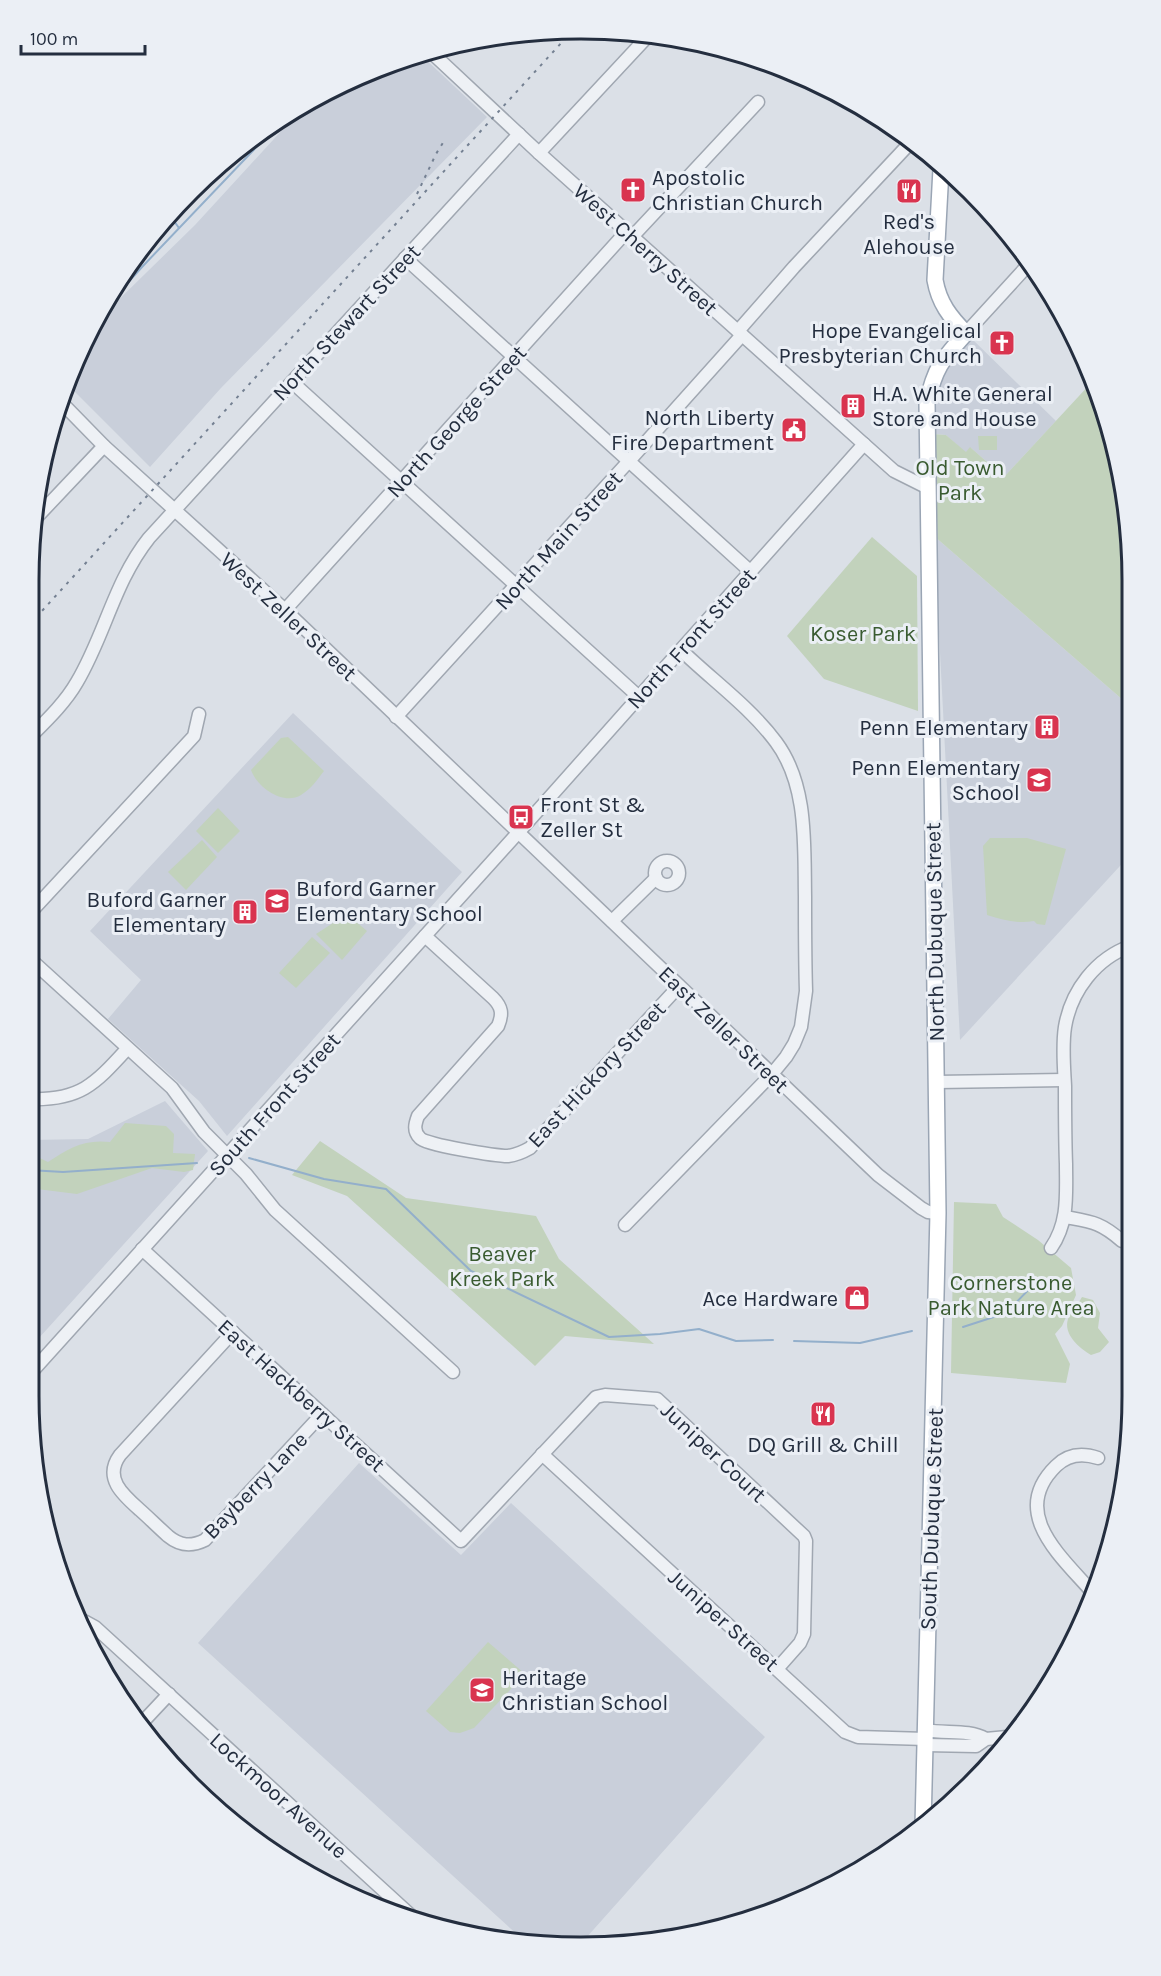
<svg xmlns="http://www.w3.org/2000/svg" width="1161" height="1976" font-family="Karla,sans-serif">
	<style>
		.built { fill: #c9cfda }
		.green { fill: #c2d2bc }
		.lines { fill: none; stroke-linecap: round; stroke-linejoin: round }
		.stream { stroke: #93afcb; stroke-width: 2 }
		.minor-casing { stroke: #a0a7b1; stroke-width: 15 }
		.major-casing { stroke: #9aa5b4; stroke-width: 18 }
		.minor { stroke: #eef1f5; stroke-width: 12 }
		.major { stroke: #fff; stroke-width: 15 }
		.rail { stroke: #748092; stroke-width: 2; stroke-dasharray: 3 6; stroke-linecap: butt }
		.labels { text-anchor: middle; stroke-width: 6; stroke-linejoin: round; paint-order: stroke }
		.poi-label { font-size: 22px; fill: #242e3f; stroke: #ebeff5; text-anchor: end }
		.street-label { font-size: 22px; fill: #242e3f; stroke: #ebeff5 }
		.park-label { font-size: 22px; fill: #395b30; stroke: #ebeff5 }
		.rim { fill: none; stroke: #242e3f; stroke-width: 3 }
	</style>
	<rect width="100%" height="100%" fill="#dbe0e7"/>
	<!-- built -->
	<g class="built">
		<polygon points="421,55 487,117 221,388 150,467 67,384 100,318 195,225 306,104 370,70"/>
		<polygon points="970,337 1056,421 1004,477 971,448 966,453 946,435 933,434 932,414 939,377"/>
		<polygon points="934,536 1131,707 1131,854 960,1040"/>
		<polygon points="293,713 462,872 227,1136 199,1101 108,1019 141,980 90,931"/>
		<polygon points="165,1101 208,1151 29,1349 29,1140 88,1139"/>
		<polygon points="359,1463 461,1555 511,1503 765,1737 578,1947 521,1938 198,1643"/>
	</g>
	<!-- green -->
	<g class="green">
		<polygon points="1091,383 1114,437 1131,544 1131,707 934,536 933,434 946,435 966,452 970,447 1004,477"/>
		<polygon points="978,436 997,436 997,450 979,450"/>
		<polygon points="872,537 917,576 918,711 824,679 787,636"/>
		<path d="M 288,737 L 324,771 C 317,780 311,789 301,795 C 283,806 257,787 251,770 L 281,738 Z"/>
		<polygon points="218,808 240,831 218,853 196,831"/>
		<path d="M 990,838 L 1027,838 L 1066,849 L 1045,925 L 1037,924 L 1034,921 C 1017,924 1004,920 987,915 L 983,846 Z"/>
		<polygon points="202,840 217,857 186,890 168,872"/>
		<polygon points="347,914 367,931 342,960 316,934"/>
		<polygon points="312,937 330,953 296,988 279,973"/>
		<path d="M 125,1123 L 166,1126 L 174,1134 L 173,1153 L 195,1154 L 193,1170 L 184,1172 L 152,1168 L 77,1194 L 29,1188 L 29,1153 L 48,1162 C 69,1148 84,1139 110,1142 Z"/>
		<polygon points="320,1141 406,1198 536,1216 559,1259 654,1344 565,1336 535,1366 347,1196 292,1175"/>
		<polygon points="954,1202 996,1204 1003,1217 1038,1240 1071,1268 1076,1295 1062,1326 1055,1334 1070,1364 1066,1383 951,1373"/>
		<path d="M 1082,1297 L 1093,1300 L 1100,1313 L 1098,1328 L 1109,1342 L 1100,1352 L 1091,1355 C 1079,1348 1063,1334 1068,1319 C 1071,1312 1078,1304 1082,1297 Z"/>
		<polygon points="488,1642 525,1674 474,1728 460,1733 450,1732 426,1711"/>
	</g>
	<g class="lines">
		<!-- stream -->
		<g class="stream">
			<polyline points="174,221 179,228"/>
			<polyline points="104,309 142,267 288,114"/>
			<polyline points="249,1158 324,1179 386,1189 471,1271 609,1337 660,1334 699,1329 736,1341 773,1340"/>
			<polyline points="29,1170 63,1172 197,1163"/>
			<polyline points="963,1327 1006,1313 1037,1281"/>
			<polyline points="794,1341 860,1343 912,1331"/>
		</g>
		<!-- minor casing -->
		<g class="minor-casing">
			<g id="minor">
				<polyline points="431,52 539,153 894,471 928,488"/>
				<polyline points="539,153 649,35"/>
				<polyline points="632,237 758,102"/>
				<polyline points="405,258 751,572"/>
				<polyline points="738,331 794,267 911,142"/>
				<polyline points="966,333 1029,264"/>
				<polyline points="292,382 639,697"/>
				<polyline points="59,400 104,446 285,610 878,1175 921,1208 928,1212 938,1213"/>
				<polyline points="35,519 104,446"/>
				<polyline points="285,610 627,231"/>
				<polyline points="396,717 629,461 742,335"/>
				<path d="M 29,738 C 46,721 65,703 77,682 C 105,635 114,582 149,538 L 519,134"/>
				<circle cx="667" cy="873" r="12"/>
				<polyline points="29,914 194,736 199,714"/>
				<polyline points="612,921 656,878"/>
				<path d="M 425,936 L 493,998 C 502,1007 503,1014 498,1026 L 418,1116 C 415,1124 413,1131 420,1138 C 426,1145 496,1156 508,1156 C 516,1155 523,1152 530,1148 L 679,986"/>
				<polyline points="29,958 172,1088 204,1132 246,1174 275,1210 453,1372"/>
				<polyline points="937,1082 1064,1080"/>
				<path d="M 29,1099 C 80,1101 95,1084 127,1049"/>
				<path d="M 1065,1217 C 1092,1222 1100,1222 1122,1241"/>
				<path d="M 625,1225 L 772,1074 L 786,1057 L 794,1044 L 801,1027 L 806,991 C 805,960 805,928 805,896 C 804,844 808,785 776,742 C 750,707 712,680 681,650"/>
				<path d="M 1051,1248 C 1069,1222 1066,1194 1066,1164 C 1065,1138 1065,1112 1065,1086 C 1064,1067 1062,1046 1065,1027 C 1071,991 1096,958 1131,946"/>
				<polyline points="142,1249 461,1541 596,1397 605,1395 657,1399 804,1536 806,1541 804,1634 800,1643 777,1669"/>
				<path d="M 233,1332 L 120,1455 C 103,1478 123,1495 140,1510 C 149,1518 158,1527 168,1536 C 180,1546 191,1547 205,1540 L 322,1414"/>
				<polyline points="29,1375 525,825 864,444"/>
				<polyline points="542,1454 845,1732 858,1737 926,1739"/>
				<path d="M 1093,1593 C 1062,1557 1008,1513 1056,1466 C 1068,1454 1083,1453 1098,1458"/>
				<polyline points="84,1621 95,1627 417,1921"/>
				<polyline points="139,1726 169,1694"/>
				<path d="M 926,1730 C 946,1734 968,1729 986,1739"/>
				<polyline points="926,1745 976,1746 986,1739 1007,1737"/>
			</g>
		</g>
		<!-- major casing -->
		<g class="major-casing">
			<path id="major" d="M 923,1826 L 938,1213 L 927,403 C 935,367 942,360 966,333 C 950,317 939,303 935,280 L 941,169"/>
		</g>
		<!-- minor -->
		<use href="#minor" class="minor"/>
		<!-- major -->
		<use href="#major" class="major"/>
		<!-- rail -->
		<g class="rail">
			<polyline points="417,194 436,154 444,141"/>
			<polyline points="30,624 574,29"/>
		</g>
	</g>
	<!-- icons -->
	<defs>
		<g id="church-square" transform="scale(1.35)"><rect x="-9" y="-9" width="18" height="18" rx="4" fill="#d9344f" stroke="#ebeff5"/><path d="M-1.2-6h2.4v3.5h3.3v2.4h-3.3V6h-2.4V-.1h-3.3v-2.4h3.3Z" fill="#fff"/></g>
		<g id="restaurant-square" transform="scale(1.35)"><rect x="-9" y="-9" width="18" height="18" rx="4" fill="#d9344f" stroke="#ebeff5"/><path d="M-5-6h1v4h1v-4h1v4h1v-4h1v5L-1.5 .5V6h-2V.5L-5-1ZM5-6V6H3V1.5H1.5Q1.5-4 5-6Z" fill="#fff"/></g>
		<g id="building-square" transform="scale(1.35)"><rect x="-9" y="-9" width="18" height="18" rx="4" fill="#d9344f" stroke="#ebeff5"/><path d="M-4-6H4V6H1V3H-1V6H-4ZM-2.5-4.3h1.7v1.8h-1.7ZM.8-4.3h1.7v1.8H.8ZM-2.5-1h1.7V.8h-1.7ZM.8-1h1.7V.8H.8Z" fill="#fff"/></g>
		<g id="civic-square" transform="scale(1.35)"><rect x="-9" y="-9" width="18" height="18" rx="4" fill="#d9344f" stroke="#ebeff5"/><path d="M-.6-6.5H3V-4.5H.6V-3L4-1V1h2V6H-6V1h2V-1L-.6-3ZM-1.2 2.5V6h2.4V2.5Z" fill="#fff"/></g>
		<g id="school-square" transform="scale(1.35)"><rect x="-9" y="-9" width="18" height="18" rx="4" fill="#d9344f" stroke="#ebeff5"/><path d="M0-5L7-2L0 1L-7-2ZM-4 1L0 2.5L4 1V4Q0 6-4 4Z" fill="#fff"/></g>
		<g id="bus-square" transform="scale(1.35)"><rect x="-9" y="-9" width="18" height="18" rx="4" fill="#d9344f" stroke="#ebeff5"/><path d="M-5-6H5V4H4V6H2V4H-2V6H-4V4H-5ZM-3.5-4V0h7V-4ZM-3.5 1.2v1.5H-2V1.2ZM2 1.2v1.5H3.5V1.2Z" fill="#fff"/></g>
		<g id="shop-square" transform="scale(1.35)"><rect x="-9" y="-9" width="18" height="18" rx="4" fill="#d9344f" stroke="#ebeff5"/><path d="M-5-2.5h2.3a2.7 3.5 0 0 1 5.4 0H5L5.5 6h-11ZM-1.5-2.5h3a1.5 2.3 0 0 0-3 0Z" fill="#fff"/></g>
	</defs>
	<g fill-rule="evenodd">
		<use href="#church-square" x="633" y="190"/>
		<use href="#restaurant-square" x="909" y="191"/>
		<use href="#church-square" x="1002" y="343"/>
		<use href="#building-square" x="853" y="406"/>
		<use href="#civic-square" x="794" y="430"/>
		<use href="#building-square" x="1047" y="727"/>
		<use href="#school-square" x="1039" y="780"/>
		<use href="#bus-square" x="521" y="817"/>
		<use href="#school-square" x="277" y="901"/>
		<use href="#building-square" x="245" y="912"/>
		<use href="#shop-square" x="857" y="1298"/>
		<use href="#restaurant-square" x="823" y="1414"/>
		<use href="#school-square" x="482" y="1690"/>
	</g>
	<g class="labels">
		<!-- poi labels -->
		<g class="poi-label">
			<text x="652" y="185" text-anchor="start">Apostolic<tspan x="652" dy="25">Christian Church</tspan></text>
			<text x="909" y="229" text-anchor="middle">Red's<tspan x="909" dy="25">Alehouse</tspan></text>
			<text x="982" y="338">Hope Evangelical<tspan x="982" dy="25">Presbyterian Church</tspan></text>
			<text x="872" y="401" text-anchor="start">H.A. White General<tspan x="872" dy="25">Store and House</tspan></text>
			<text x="774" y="425">North Liberty<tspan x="774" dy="25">Fire Department</tspan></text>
			<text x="1028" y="735">Penn Elementary</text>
			<text x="1020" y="775">Penn Elementary<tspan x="1020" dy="25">School</tspan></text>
			<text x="540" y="812" text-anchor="start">Front St &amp;<tspan x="540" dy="25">Zeller St</tspan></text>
			<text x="296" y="896" text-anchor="start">Buford Garner<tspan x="296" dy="25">Elementary School</tspan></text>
			<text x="226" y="907">Buford Garner<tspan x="226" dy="25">Elementary</tspan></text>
			<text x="838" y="1306">Ace Hardware</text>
			<text x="823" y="1452" text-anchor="middle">DQ Grill &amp; Chill</text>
			<text x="502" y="1685" text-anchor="start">Heritage<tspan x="502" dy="25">Christian School</tspan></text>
		</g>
		<!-- street labels -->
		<g class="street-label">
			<text transform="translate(646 249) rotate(42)" y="8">West Cherry Street</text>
			<text transform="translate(346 322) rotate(-47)" y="8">North Stewart Street</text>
			<text transform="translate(456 421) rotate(-48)" y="8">North George Street</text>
			<text transform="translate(558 540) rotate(-48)" y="8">North Main Street</text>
			<text transform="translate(289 616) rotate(43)" y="8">West Zeller Street</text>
			<text transform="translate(691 638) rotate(-48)" y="8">North Front Street</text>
			<text transform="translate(934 932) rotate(-91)" y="8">North Dubuque Street</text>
			<text transform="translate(724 1029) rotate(44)" y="8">East Zeller Street</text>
			<text transform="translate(596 1074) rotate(-47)" y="8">East Hickory Street</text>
			<text transform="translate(274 1104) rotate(-48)" y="8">South Front Street</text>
			<text transform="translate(302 1395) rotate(42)" y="8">East Hackberry Street</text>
			<text transform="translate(714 1452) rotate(43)" y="8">Juniper Court</text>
			<text transform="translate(255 1485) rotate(-46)" y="8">Bayberry Lane</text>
			<text transform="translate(931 1519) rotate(-88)" y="8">South Dubuque Street</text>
			<text transform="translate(724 1620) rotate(42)" y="8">Juniper Street</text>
			<text transform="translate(279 1795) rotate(42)" y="8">Lockmoor Avenue</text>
		</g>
		<!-- park labels -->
		<g class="park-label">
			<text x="960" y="475">Old Town<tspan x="960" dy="25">Park</tspan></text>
			<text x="863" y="641">Koser Park</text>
			<text x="502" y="1261">Beaver<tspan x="502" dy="25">Kreek Park</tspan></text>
			<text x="1011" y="1290">Cornerstone<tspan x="1011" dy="25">Park Nature Area</tspan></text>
		</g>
	</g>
	<!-- crop -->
	<path d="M0 0H1161V1976H0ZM580 39H581A541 541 0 0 1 1122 580V1396A541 541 0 0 1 581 1937H580A541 541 0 0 1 39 1396V580A541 541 0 0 1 580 39Z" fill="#ebeff5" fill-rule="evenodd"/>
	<path class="rim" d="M580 39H581A541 541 0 0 1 1122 580V1396A541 541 0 0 1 581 1937H580A541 541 0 0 1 39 1396V580A541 541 0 0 1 580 39Z"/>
	<!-- scale -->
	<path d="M21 45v9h124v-9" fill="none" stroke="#242e3f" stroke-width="3"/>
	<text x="30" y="45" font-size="18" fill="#242e3f" stroke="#ebeff5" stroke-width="4.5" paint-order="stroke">100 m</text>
</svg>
